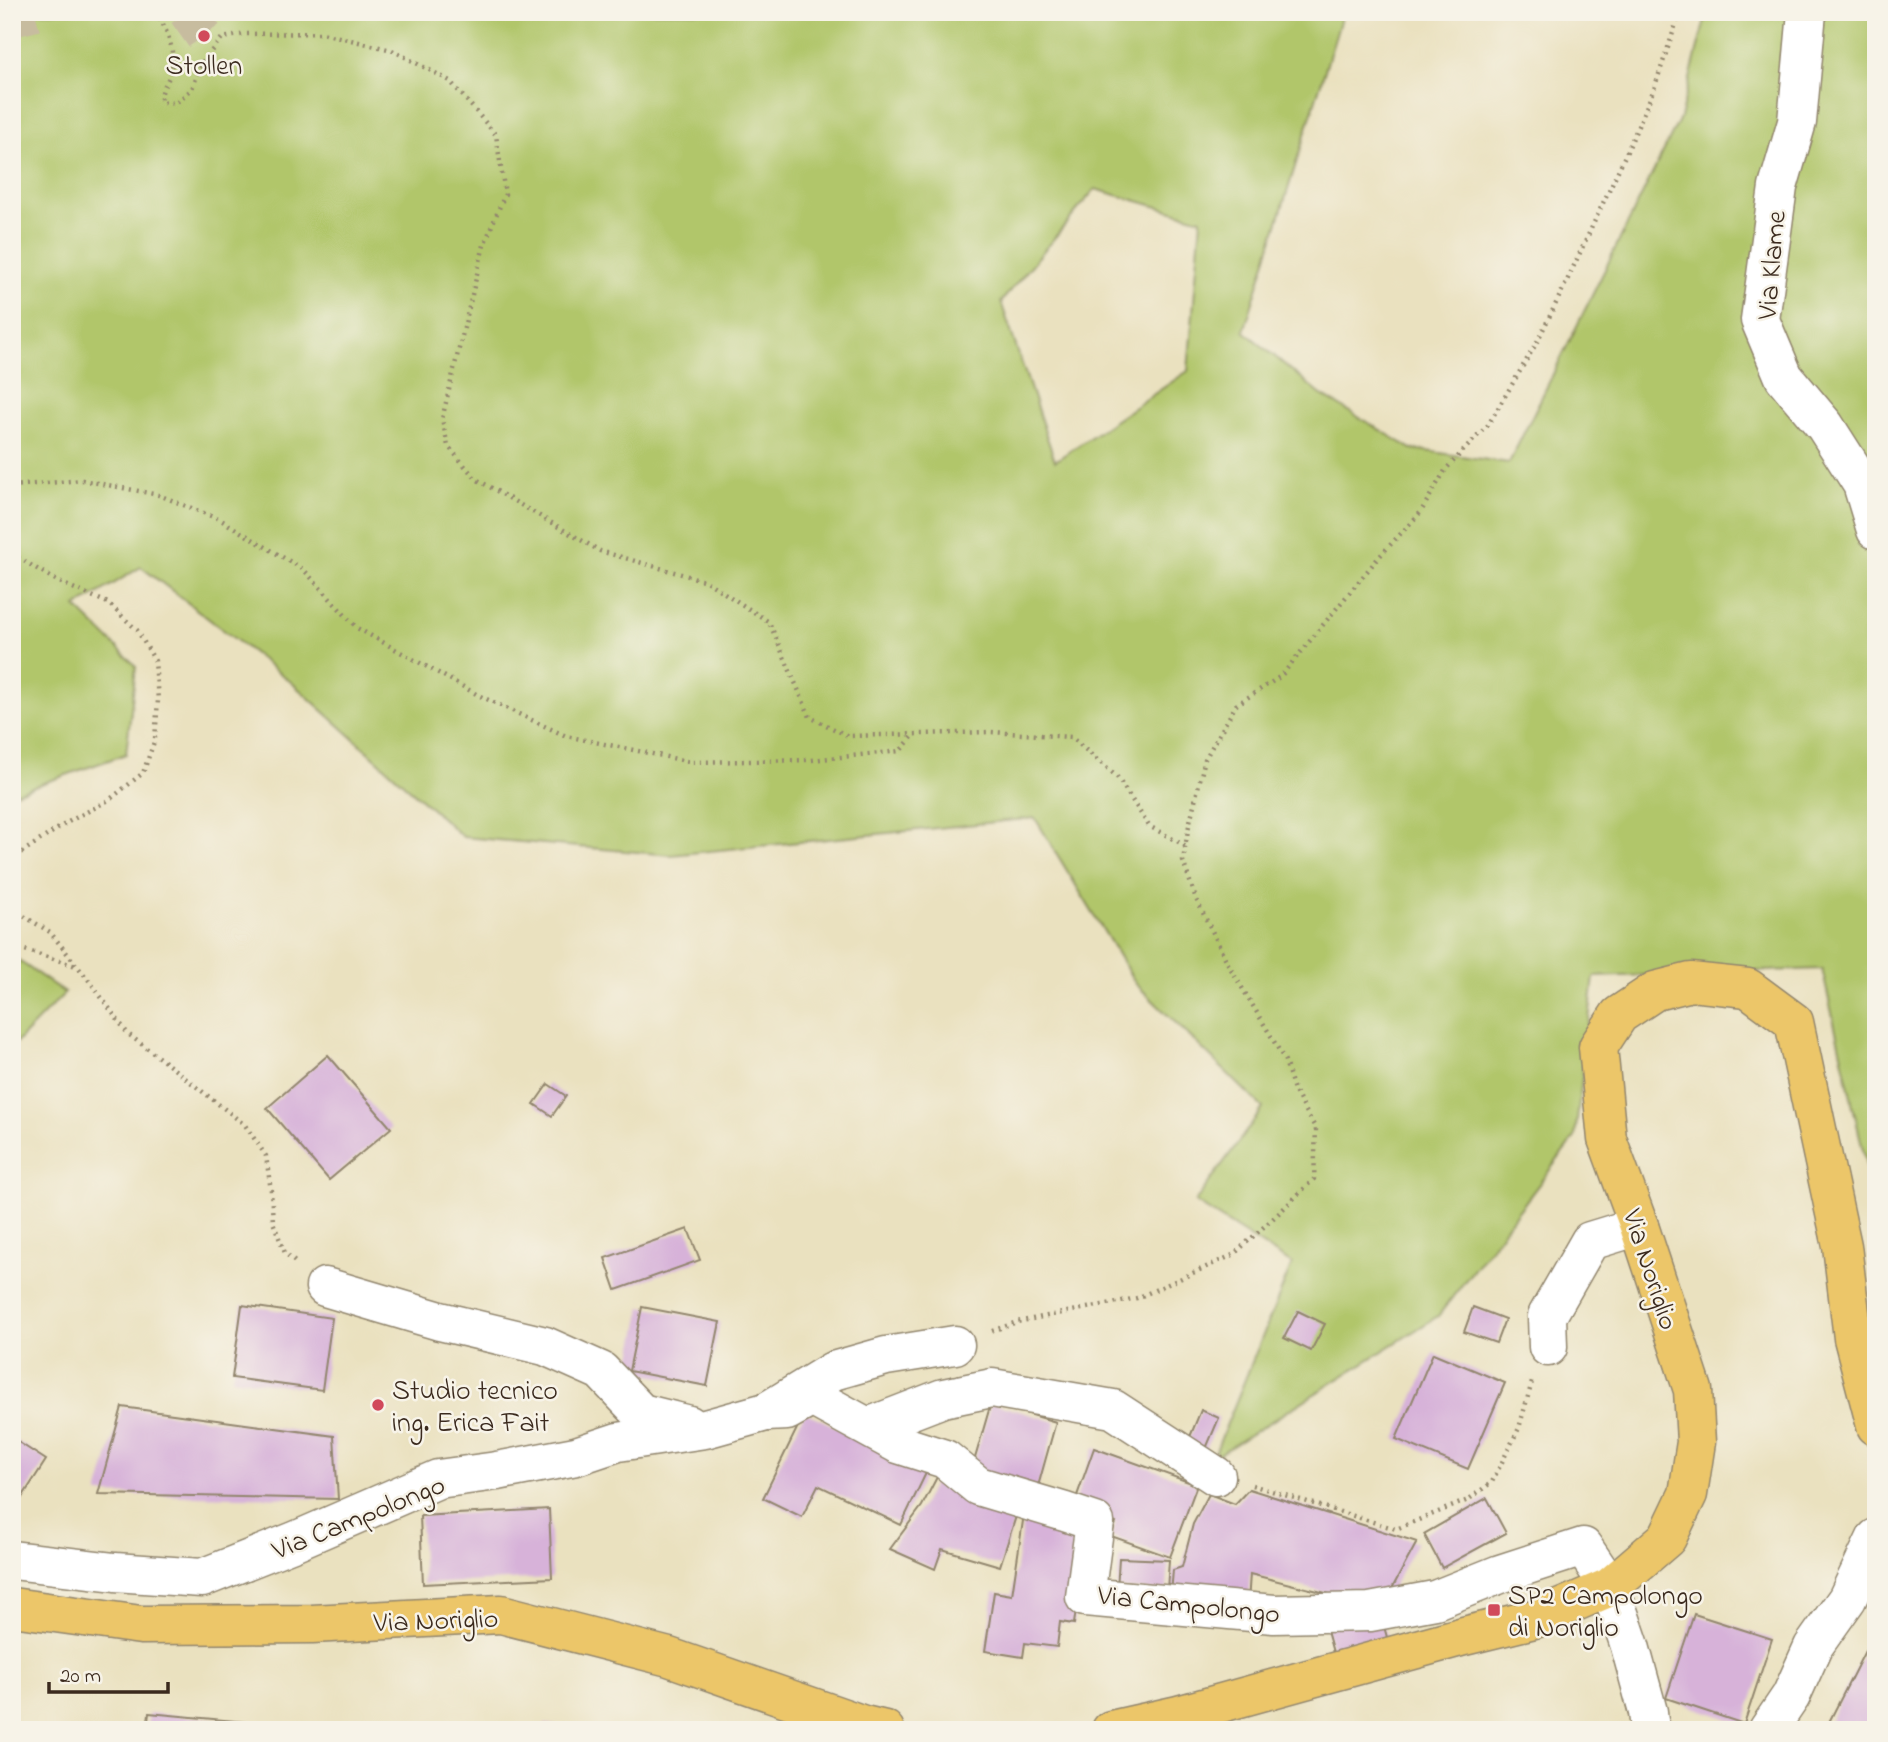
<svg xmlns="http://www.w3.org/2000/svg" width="1888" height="1742" font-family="'Indie Flower',sans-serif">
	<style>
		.green { fill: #b1c66a; stroke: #767844; stroke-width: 2; fill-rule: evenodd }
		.building { fill: #d7b2d9 }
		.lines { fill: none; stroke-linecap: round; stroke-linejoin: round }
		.minor-tunnel { stroke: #c7bc9f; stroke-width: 38; stroke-dasharray: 38 19; stroke-linecap: butt }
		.minor-casing { stroke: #92866e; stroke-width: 41 }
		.major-casing { stroke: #92866e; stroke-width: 41 }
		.path { stroke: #92866e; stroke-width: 4.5; stroke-dasharray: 2 5; stroke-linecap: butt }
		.minor { stroke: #fff; stroke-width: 38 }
		.major { stroke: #ecc669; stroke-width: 38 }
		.poi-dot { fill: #d1495b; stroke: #f7f3e8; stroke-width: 2.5 }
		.labels { text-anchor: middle; stroke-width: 5; stroke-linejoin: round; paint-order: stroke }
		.poi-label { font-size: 28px; fill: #3b2a1e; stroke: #f7f3e8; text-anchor: start }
		.street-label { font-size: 28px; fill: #3b2a1e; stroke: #f7f3e8 }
	</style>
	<rect width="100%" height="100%" fill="#f7f3e8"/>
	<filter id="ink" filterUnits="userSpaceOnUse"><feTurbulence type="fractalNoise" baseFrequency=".0143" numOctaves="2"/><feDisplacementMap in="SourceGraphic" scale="14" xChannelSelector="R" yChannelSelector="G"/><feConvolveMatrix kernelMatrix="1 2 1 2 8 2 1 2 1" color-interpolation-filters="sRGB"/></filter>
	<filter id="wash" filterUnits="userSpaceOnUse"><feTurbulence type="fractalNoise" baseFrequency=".00686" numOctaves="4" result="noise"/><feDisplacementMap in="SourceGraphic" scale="28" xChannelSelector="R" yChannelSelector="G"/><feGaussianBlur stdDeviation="1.57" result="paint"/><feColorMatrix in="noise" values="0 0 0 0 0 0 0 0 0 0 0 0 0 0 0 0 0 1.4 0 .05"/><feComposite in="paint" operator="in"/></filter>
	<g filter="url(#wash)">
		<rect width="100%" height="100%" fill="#eae1bf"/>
		<!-- green -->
		<g class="green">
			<path d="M 12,12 L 1343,12 L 1244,331 L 1320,394 L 1412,449 L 1509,463 L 1680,118 L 1707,12 L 1876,12 L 1876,1208 L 1822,969 L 1594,977 L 1575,1137 L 1438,1316 L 1213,1458 L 1292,1264 L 1195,1202 L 1263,1108 L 1136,984 L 1035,818 L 671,855 L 463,837 L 291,682 L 141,567 L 76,607 L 136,666 L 126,754 L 12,794 ZM 1095,189 L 1201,219 L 1188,371 L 1055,461 L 1001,302 Z"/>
			<polygon points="12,956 65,993 17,1042 12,1039"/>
		</g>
		<g id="blocks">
			<!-- building -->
			<g class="building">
				<polygon points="328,1055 391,1128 329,1180 267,1108"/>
				<polygon points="548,1084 566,1096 552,1116 534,1104"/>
				<polygon points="688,1229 700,1260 616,1290 605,1258"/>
				<polygon points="242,1305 332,1318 322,1390 232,1378"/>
				<polygon points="642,1307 720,1322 707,1386 629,1371"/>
				<polygon points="1473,1307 1505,1319 1496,1343 1464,1332"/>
				<polygon points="1298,1311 1325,1324 1311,1351 1284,1338"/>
				<polygon points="1433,1353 1505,1383 1468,1469 1396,1439"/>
				<polygon points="991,1403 1056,1422 1035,1497 969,1479"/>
				<polygon points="122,1407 334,1436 338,1499 98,1494"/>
				<polygon points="1201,1410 1219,1418 1205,1451 1187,1444"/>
				<polygon points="805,1412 927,1471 901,1525 818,1485 802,1517 763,1498"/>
				<polygon points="12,1438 46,1460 12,1513"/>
				<polygon points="1094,1448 1197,1485 1170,1557 1111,1536 1116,1523 1073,1507"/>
				<polygon points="938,1475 1017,1513 1000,1566 942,1549 935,1569 890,1549 922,1506"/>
				<polygon points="1249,1489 1417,1542 1382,1607 1250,1574 1248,1603 1171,1594 1173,1570 1182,1567 1193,1524 1209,1494 1235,1504"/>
				<polygon points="1487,1498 1506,1533 1442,1568 1424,1534"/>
				<polygon points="549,1509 552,1578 423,1584 420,1516"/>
				<polygon points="1024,1514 1088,1523 1074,1624 1060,1622 1057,1647 1025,1643 1023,1657 985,1651 994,1592 1012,1595"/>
				<polygon points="1119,1558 1169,1560 1167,1591 1117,1589"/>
				<polygon points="1694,1614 1772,1639 1744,1724 1666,1698"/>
				<polygon points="1383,1623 1390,1648 1336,1663 1325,1624"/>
				<polygon points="1874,1633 1876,1634 1876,1730 1825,1730"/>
				<polygon points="149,1713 278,1725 278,1730 147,1730"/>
				<polygon points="545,1724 569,1728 569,1730 544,1730"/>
			</g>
		</g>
	</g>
	<g filter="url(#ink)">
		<use href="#blocks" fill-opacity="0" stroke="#92866e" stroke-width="2"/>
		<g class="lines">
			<!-- minor-tunnel -->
			<g class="minor-tunnel">
				<polyline points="187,12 204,36"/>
				<polyline points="12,18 35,12"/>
			</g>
			<!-- minor casing -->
			<g class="minor-casing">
				<g id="minor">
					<polyline points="1807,12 1797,122 1778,187 1760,320 1784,377 1825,426 1862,484 1876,530"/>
					<polyline points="325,1287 440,1321 545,1346 601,1371 641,1413 689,1425"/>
					<polyline points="1548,1347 1547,1316 1590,1241 1639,1226"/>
					<polyline points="766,1412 787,1411 812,1397 898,1444 945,1459 978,1486 1065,1512 1095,1522 1085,1597 1274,1614 1370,1612 1435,1600 1500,1574 1583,1547 1610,1587 1630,1646 1648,1712 1650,1730"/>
					<polyline points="868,1427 943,1398 992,1388 1113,1409 1216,1476"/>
					<polyline points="12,1560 115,1572 202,1578 295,1541 438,1479 497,1471 576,1456 618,1442 705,1429 766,1412 833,1371 886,1356 955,1345"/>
					<polyline points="1768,1730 1791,1696 1813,1647 1847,1599 1876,1538"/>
				</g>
			</g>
			<!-- major casing -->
			<g class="major-casing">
				<g id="major">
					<polyline points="12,1607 141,1625 312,1624 501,1614 669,1657 864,1725 885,1730"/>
					<polyline points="1111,1730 1178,1715 1464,1636 1538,1618 1610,1587 1667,1538 1688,1494 1696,1442 1693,1390 1639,1226 1607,1139 1598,1047 1619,1015 1655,991 1691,982 1748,988 1794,1022 1842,1246 1853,1338 1876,1426"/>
				</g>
			</g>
			<!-- path -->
			<g class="path">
				<path d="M 156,12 C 167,29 176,51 171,71 C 168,83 160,89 161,102 L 176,103 L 192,89 L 203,61 L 222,38 L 246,34 L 322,33 L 392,50 L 450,81 L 496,135 L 505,194 L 484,245 L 442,419 L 448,446 L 476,479 L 600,551 L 706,581 L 769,622 L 810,717 L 848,736 L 991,732 L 1071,737 L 1117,777 L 1149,826 L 1186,846"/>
				<polyline points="12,486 82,480 159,495 221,520 304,570 357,628 478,695 566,736 691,762 811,760 900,751 915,734"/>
				<polyline points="12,554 59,582 108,603 137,630 155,661 158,700 155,739 143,773 109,800 68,822 22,852 12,852"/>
				<polyline points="12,909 50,932 91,983 128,1034 179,1073 245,1125 266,1156 271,1191 273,1222 285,1253 295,1262"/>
				<polyline points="12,946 76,966"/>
				<polyline points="992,1331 1017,1322 1137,1298 1233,1255 1280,1212 1314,1179 1316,1129 1294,1090 1285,1061 1271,1036 1229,966 1216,939 1196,899 1183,861 1188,830 1205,759 1236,705 1281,676 1378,558 1420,513 1446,469 1488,425 1536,344 1565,285 1629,147 1654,89 1680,12"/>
				<polyline points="1252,1485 1396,1529 1468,1500 1492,1482 1519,1428 1532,1382"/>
			</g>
			<!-- minor -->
			<use href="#minor" class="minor"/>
			<!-- major -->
			<use href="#major" class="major"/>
		</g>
	</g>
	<!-- markers -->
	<g class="poi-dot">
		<circle cx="204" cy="36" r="7"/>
		<circle cx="378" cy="1405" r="7"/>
		<rect x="1487" y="1603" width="14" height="14" rx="3.5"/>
	</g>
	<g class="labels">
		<!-- poi labels -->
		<g class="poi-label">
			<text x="204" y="74" text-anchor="middle">Stollen</text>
			<text x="392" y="1399">Studio tecnico<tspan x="392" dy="32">ing. Erica Fait</tspan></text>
			<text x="1508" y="1604">SP2 Campolongo<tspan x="1508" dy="32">di Noriglio</tspan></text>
		</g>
		<!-- street labels -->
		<g class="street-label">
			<text transform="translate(1770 265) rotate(-85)" y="10">Via Klame</text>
			<text transform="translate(1652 1269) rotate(72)" y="10">Via Noriglio</text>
			<text transform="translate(358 1516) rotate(-22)" y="10">Via Campolongo</text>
			<text transform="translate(1189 1603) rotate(6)" y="10">Via Campolongo</text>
			<text transform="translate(436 1619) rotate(-2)" y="10">Via Noriglio</text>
		</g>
	</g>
	<!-- margin -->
	<rect width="1888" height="1742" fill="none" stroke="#f7f3e8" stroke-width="42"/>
	<!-- scale -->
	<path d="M49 1682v10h119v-10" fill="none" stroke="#3b2a1e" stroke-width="3.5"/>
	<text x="60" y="1682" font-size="21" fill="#3b2a1e" stroke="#f7f3e8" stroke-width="5" paint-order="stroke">20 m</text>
</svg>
